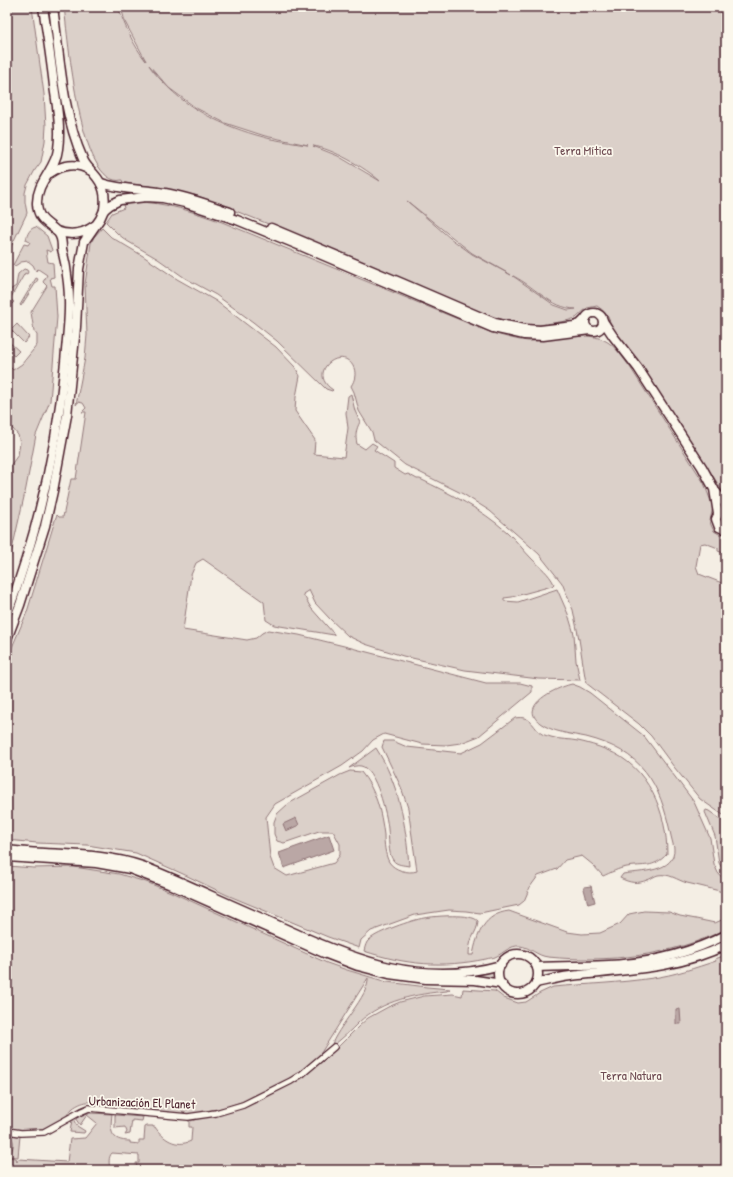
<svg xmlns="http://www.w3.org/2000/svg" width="733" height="1177" font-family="'Patrick Hand',sans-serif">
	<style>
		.green { fill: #dbd0c9; stroke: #92787a; fill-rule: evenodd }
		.water { fill: #baa7a5; stroke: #8d7174 }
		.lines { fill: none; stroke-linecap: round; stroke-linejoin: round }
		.street-casing { stroke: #4a1f2b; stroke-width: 8 }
		.secondary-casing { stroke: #4a1f2b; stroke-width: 11 }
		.street { stroke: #fbf7ec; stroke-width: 5.5 }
		.secondary { stroke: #fbf7ec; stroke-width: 8 }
		.labels { text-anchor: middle; stroke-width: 3.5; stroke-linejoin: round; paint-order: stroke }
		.park-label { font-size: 13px; fill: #6e4b52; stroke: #fbf7ec }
		.street-label { font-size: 13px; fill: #4a1f2b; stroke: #fbf7ec }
	</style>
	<rect width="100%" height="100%" fill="#f4eee4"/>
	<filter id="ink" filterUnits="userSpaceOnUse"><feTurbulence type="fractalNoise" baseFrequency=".025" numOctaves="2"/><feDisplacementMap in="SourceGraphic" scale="8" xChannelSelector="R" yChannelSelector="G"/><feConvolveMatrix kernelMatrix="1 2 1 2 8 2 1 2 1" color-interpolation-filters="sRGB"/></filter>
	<g filter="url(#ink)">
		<!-- green -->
		<g class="green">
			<polygon points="7,7 32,7 44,94 46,126 45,141 41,162 35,170 27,185 25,193 25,202 27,213 7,255"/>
			<path d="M 64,7 L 118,7 C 125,26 133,45 146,61 L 125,22 L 121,7 L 726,7 L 726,497 C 692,442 655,385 616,333 C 607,320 611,315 597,306 L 587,308 L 576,318 L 566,321 L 539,325 L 524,324 L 504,320 L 477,311 L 296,235 L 198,196 L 157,187 L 123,183 L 122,180 C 79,190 68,35 64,7 ZM 149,65 L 169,88 L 196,108 L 225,123 L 265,136 L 308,145 C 296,144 283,141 271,139 C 231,129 191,113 162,81 C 157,76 152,70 149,65 ZM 313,146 C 331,148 366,168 380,181 L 338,156 ZM 407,201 L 472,253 L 511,275 L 472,254 L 450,238 ZM 513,276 C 536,287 550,308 576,309 L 568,310 L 554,305 Z"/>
			<path d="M 135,202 C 166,202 193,212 222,222 L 492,333 C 504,336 516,340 528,341 C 551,342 583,330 604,340 C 615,345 623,358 630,367 L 704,483 L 713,507 L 710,521 L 711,525 L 714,531 L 726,538 L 726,554 L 718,551 L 718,548 L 705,543 L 700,544 L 696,566 L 699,574 L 722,583 L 726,586 L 726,817 L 700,799 L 674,767 L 651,736 L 639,724 L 586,683 L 579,639 L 573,610 L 562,583 L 539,554 L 490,511 L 463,494 L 405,465 L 374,440 L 372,432 L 359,411 L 354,392 L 351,386 C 355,380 356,374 354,368 C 343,343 305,372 333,390 L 332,391 L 326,389 L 277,341 L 253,322 L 216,295 L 185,278 L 158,259 L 127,241 L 118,234 L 106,222 L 112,213 L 124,208 L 123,205 Z"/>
			<path d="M 36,227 L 47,236 L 52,250 L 51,252 L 46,250 L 48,262 L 53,263 L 54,277 L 50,278 L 52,286 L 55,286 L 57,317 L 50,401 L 36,435 L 26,488 L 7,572 L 7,470 L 18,455 L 20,443 L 18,435 L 13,429 L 7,424 L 7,372 L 10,367 L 13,370 L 22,364 L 37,345 L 37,335 L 34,331 L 31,312 L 47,286 L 43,282 L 47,275 L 38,269 L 36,271 L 33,265 L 28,261 L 21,262 L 15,266 L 13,265 L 24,244 L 28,245 L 30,242 L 26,240 C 27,234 30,228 36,227 Z"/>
			<path d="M 102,228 L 111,237 L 143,256 L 177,279 L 216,301 L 276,347 L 295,367 L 300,376 L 296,397 L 295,411 L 315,440 L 314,454 L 344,457 L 348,428 L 346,413 L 348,396 L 351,394 L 355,411 L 360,422 C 356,429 355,436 357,444 L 365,449 L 372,443 L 377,446 L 374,450 L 394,463 L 394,468 L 405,475 L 408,474 L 417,479 L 420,479 C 451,494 481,509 507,532 C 516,540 523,550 532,559 C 540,567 549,573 554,584 L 552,586 L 512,597 L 504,598 L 504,601 L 518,602 L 557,589 L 568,614 L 574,634 L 576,661 L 580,680 L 539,679 L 465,670 L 403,656 L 365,644 L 348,636 L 330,619 L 315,603 L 309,590 L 303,594 L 311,608 L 334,634 L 334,635 L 274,625 L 266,620 L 264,602 L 203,559 L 196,563 L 191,575 L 183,630 L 247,640 L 256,638 L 262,633 L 268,630 L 299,635 L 344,646 L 486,683 L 520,683 L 532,686 L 532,692 L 479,736 L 461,743 L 446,745 L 422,744 L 384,734 L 373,740 L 363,751 L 342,766 L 275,804 L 266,817 L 270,857 L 274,868 L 287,876 L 334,863 L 340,855 L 340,844 L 333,831 L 319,831 L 284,843 L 277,841 L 274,834 L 274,822 L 277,814 L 288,804 L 340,775 L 350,771 L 361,772 C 376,790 381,811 384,835 C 384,843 385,855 389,862 C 394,870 408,874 417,871 L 408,808 L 401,787 L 382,747 L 384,741 L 393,741 L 407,747 L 461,753 L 482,743 L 515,718 C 532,715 532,727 542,734 C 544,735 548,736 551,737 C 560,740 569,739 578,741 C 587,743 598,746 607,750 C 648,766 667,812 667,854 C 653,869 644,864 627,867 C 619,868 610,873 603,876 L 593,865 L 582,856 L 565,860 L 557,869 L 538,876 L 530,887 L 524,901 L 519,905 L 480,913 L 466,911 L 449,910 L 415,915 L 371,931 L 361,940 L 359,948 L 328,937 L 227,895 L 183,874 L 136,853 L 87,845 L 37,843 L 7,840 L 7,659 L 27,612 L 56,517 L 57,515 L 59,517 L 63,517 L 71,479 L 76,479 L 86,412 L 82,412 L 86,408 L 83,403 L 78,402 L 76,405 L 85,358 L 87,335 L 85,284 L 91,243 L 94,237 Z"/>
			<polygon points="24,269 27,270 28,272 27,274 25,273 10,299 14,302 11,305 7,303 7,292 16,286 18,274"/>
			<polygon points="36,278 38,279 37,281 21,306 20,305"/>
			<polygon points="17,324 29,337 24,343 11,330"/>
			<polygon points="8,341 19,351 14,356 7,350 7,342"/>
			<path d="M 572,684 L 580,687 L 590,693 L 644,736 L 694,802 L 710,838 L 714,864 L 718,873 L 726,882 L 726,893 C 713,889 700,886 687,883 C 677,880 669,873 658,875 C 654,876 651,879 647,880 C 637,884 630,883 620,878 L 623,874 C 639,871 676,873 674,848 C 673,844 672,840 671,836 C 660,782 642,751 586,737 C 571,734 552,732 540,723 C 517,705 558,687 572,684 Z"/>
			<path d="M 376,748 C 399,784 406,824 409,866 C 404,865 396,865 393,860 C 388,854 389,837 388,829 C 387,815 376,769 361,766 C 357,765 352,767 349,768 Z"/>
			<polygon points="706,810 709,811 726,823 726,875 719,863 715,836 705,812"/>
			<path d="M 7,866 L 34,868 L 74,867 L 119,874 L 146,882 L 171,892 L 327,963 L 347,970 L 387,982 L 427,987 L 450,989 L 447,991 C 416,994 383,1000 359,1022 C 350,1031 341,1040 331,1047 C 336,1028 370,995 368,978 L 319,1056 L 309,1066 L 296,1075 L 247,1100 L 226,1107 L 189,1115 L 101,1107 C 94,1098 81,1102 73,1108 C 69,1111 68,1115 64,1118 C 59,1121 51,1125 45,1128 C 33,1132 18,1130 7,1128 Z"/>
			<path d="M 509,911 L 567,932 L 582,934 L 600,933 L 620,924 L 629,914 L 644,911 L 669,912 L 680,916 L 696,919 L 715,923 L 724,919 L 726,916 L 726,929 C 672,956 608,963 548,957 C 537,956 530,947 520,946 C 510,945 504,953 495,957 C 493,958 489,958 486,959 C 442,968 406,965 364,951 C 365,947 366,942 369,940 C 377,932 412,920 424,918 C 435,916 471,913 478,921 C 478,927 475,932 472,938 C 470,943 469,949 469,955 L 473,955 C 477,934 484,914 509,911 Z"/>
			<path d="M 726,955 L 726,1170 L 137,1170 L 136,1163 L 139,1163 L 139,1155 L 112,1153 C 108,1157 109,1164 110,1170 L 7,1170 L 7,1157 L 16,1158 L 17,1162 L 18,1159 L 67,1162 L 70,1139 L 85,1138 L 97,1123 L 87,1115 L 80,1125 L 75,1118 L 88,1113 L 112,1114 C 110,1131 110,1141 130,1141 L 130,1143 L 139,1144 L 139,1140 L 144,1140 L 145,1127 L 147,1126 L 153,1126 L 153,1127 L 155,1127 C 163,1139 176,1148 191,1141 L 192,1127 L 189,1127 L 189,1121 L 228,1112 L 306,1073 L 334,1051 L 359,1026 L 368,1018 L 388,1007 L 400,1002 L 424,996 L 453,994 L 462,996 L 463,989 L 495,991 L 504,998 L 518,1003 L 526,1002 L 540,993 L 553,987 C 586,984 620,983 653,978 C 674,975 695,968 716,961 L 715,959 Z"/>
			<polygon points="497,970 498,980 477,978 477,974"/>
			<polygon points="115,1115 143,1117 142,1121 132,1120 130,1134 125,1135 127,1132 125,1127 115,1128"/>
			<polygon points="73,1119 77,1126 85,1131 84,1133 70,1132 72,1120"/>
			<path d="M 11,1135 L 20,1136 L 18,1157 L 7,1156 L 7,1154 L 10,1154 C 13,1148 16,1142 10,1137 Z"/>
		</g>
		<!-- water -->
		<g class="water">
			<polygon points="296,818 299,825 286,831 283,824"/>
			<polygon points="329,835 334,850 284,868 279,853"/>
			<polygon points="591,886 595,902 588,904 584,889 584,887"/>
			<polygon points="680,1009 681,1024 676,1024 676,1010"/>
		</g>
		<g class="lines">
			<!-- street casing -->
			<g class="street-casing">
				<polyline id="street" points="7,1131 21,1133 44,1132 82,1111 89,1108 188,1117 216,1113 243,1105 291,1081 302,1074 334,1047"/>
			</g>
			<!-- secondary casing -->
			<g class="secondary-casing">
				<g id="secondary">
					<path d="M 53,7 C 60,57 62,112 83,159 C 85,165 90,169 94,174 C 104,185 106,195 104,210"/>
					<path d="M 50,173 C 61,165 77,162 89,170"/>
					<path d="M 101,183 C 122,190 143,189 165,193 C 188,197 209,205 230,212"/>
					<polyline points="271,228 402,283 495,323 525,329 540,330 574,326 580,324 586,318"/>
					<path d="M 56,231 C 70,236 82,235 94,226"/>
					<circle cx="594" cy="322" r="9"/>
					<polyline points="603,321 613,336 638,368 702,467 714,489 718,514"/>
					<polyline points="716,492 726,505"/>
					<polyline points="726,510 719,513 716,519 719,527 726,530"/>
					<path d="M 7,615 C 37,534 57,449 65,362 C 67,336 71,310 68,283 C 67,272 65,260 62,249 C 62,245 62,240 60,236 C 54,224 38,224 37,204 C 36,182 56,169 58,149 C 61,128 57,106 54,86 C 51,59 47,33 43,7"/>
					<polyline points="7,639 20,605 45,526 53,491 67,415 76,327 79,269 84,242 100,219 104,210 110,205 120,200 146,197 163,198 185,203 237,220 303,247 493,328 524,335 543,336 590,330"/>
					<path d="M 7,850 C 52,856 98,851 142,866 C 166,875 190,886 214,897 C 238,908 262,918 286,929 C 356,961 423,987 501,965"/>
					<polyline points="7,857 96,863 130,869 169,884 324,953 358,966 389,974 426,979 475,980 502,984"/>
					<circle cx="518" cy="974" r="20"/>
					<path d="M 537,967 C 566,965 595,967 623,964 C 658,961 694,951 726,935"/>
					<path d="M 536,983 C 550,980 564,976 579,975 C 629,970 680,968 726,945"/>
				</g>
			</g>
			<!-- street -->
			<use href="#street" class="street"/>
			<!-- secondary -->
			<use href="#secondary" class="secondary"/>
		</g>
	</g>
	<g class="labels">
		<!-- park labels -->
		<g class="park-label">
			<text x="583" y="155">Terra Mítica</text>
			<text x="631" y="1080">Terra Natura</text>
		</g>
		<!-- street labels -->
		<g class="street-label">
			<text transform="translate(142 1102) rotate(2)" y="5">Urbanización El Planet</text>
		</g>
	</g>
	<!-- margin -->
	<rect width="733" height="1177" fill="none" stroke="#fbf7ec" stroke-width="24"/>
	<rect x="12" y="12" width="709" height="1153" fill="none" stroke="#4a1f2b" stroke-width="1.5" filter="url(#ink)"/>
</svg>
